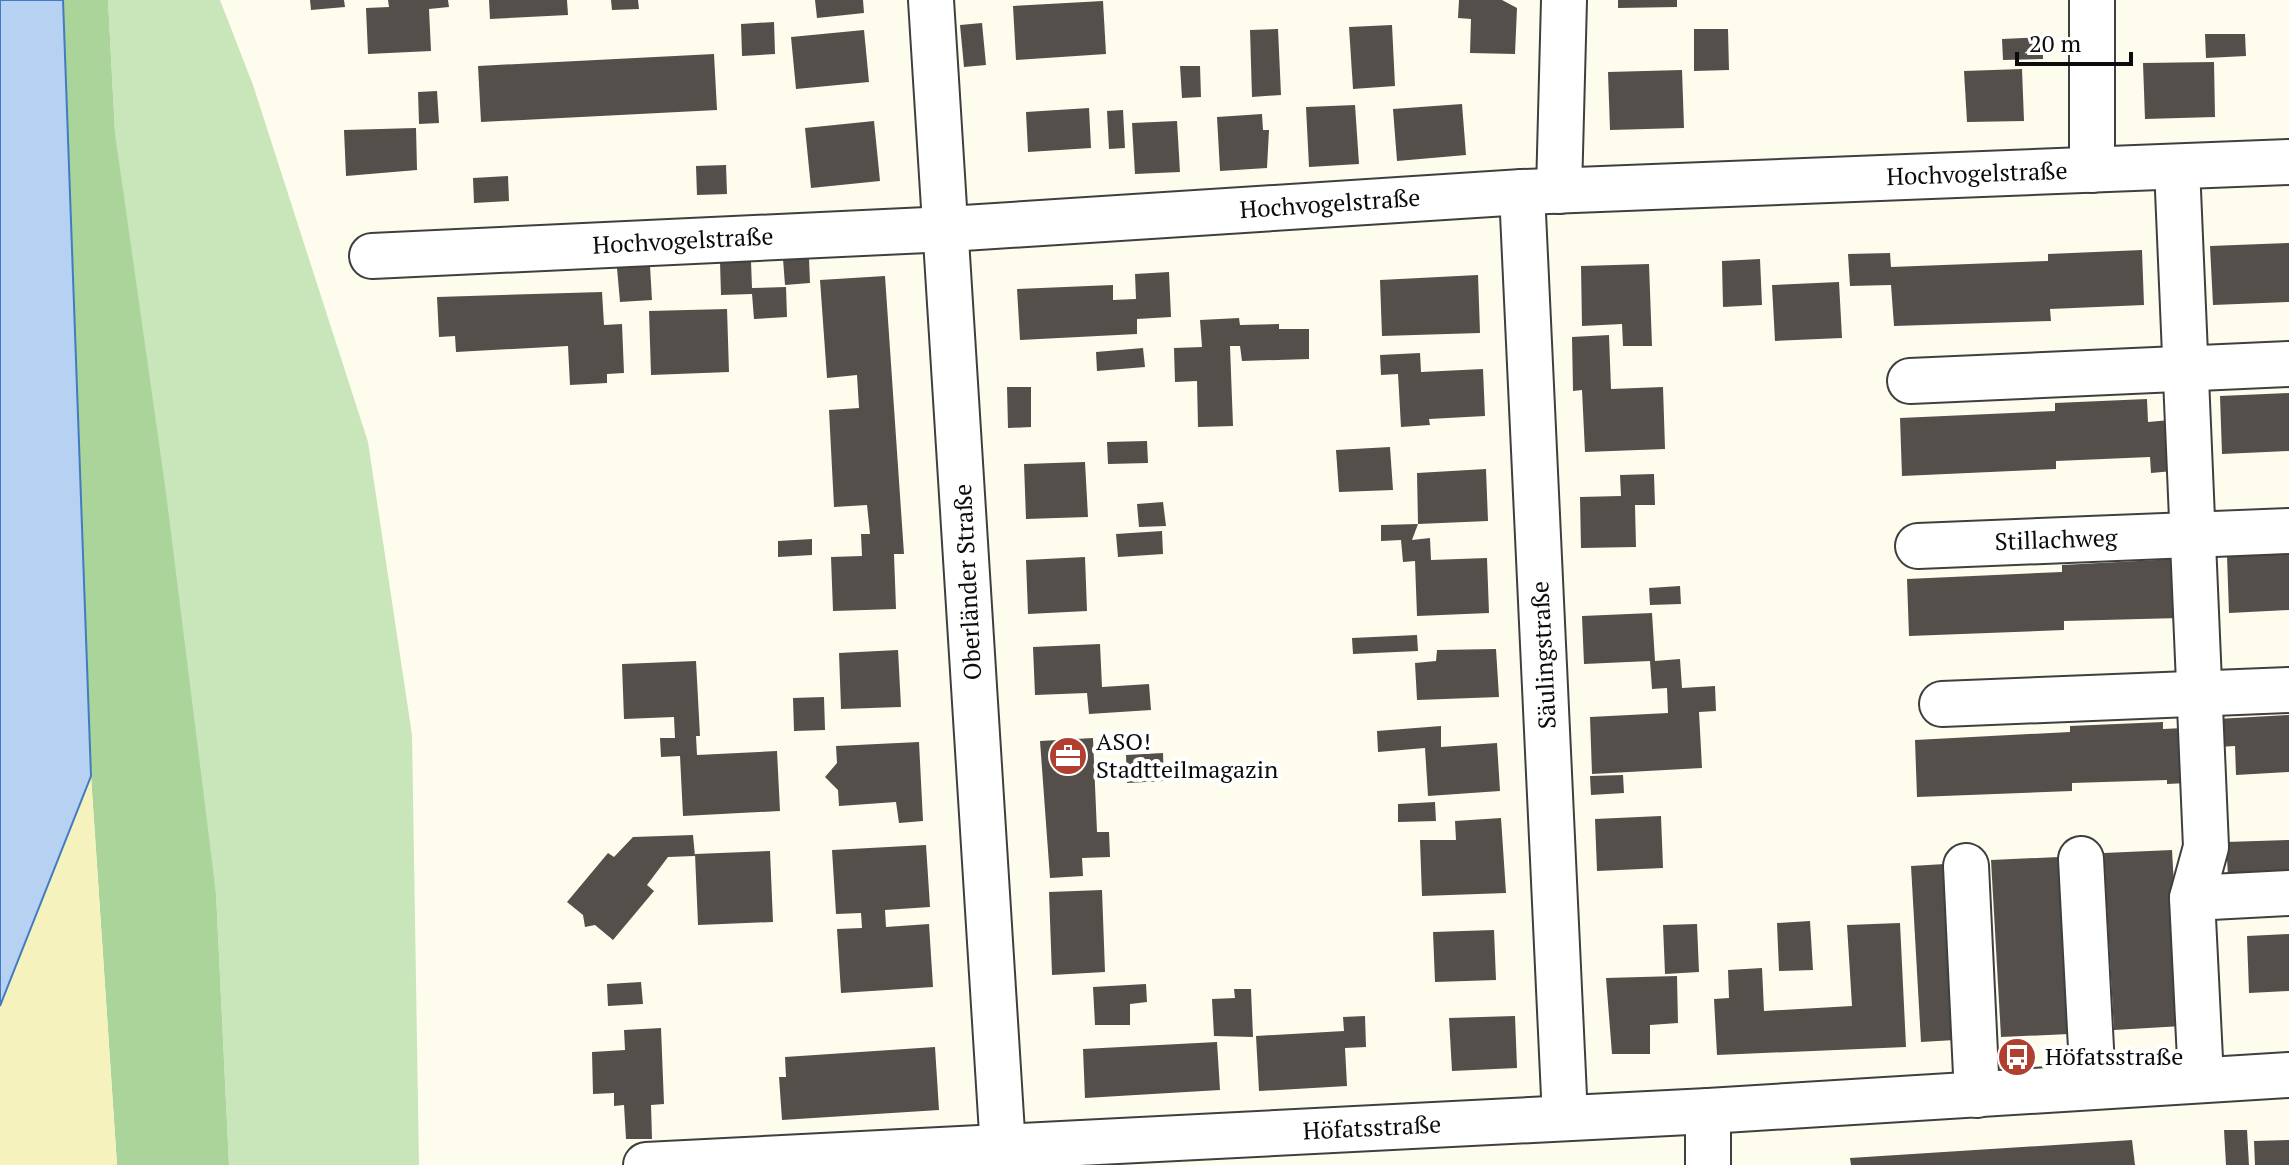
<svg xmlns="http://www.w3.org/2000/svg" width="2289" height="1165" font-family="'PT Serif',serif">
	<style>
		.green { fill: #c9e5ba }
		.forest { fill: #abd49a }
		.sand { fill: #f5f2bd }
		.water { fill: #b6d1f1; stroke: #437bc2; stroke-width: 2 }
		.building { fill: #544f4a }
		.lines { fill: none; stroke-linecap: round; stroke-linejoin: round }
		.minor-casing { stroke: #3f3f3f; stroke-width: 48 }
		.minor { stroke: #fff; stroke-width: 44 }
		.labels { text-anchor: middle; stroke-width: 8; stroke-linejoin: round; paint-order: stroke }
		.street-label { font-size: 24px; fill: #0c0c0c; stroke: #fff }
		.poi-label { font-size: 24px; fill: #0c0c0c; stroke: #fff; text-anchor: start }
	</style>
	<rect width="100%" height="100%" fill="#fefded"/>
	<!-- green -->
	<polygon class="green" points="108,0 220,0 253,85 368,442 412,735 419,1165 229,1165 216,893 115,133"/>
	<!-- forest -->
	<polygon class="forest" points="63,0 108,0 115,133 166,493 216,893 229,1165 117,1165 91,776"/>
	<!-- sand -->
	<polygon class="sand" points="91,776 117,1165 0,1165 0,1006"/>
	<!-- water -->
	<polygon class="water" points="0,0 63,0 91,776 0,1006"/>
	<!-- building -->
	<g class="building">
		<polygon points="310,0 344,0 345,7 311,10"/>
		<polygon points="388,0 448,0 449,7 429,9 431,51 368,54 366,8 389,7"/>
		<polygon points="489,0 567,0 568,15 490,19"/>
		<polygon points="611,0 638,0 639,9 612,10"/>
		<polygon points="815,0 863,0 864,13 817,18"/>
		<polygon points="1459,0 1502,0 1517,8 1515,54 1470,53 1471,19 1458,18"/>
		<polygon points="1618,0 1677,0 1677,7 1618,8"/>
		<polygon points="1103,1 1106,54 1016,60 1013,6"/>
		<polygon points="774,22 775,54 742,56 741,24"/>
		<polygon points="982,23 986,65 964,67 960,25"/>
		<polygon points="1392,25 1395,86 1353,89 1349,27"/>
		<polygon points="1278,29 1281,95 1252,97 1250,30"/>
		<polygon points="1694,29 1728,29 1729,70 1694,71"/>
		<polygon points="864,30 869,82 796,89 791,37"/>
		<polygon points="2205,34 2245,34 2246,56 2206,58"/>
		<polygon points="2043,37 2043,59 2003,60 2002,39"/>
		<polygon points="714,54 717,110 481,122 478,66"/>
		<polygon points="2214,62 2215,117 2145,119 2143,63"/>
		<polygon points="1180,66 1200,66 1201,97 1182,98"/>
		<polygon points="2022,69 2024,121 1967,122 1964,71"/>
		<polygon points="1682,70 1684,128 1610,130 1608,72"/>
		<polygon points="437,91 439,123 419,124 418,92"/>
		<polygon points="1462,104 1466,155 1397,161 1393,109"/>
		<polygon points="1355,105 1359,164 1309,167 1306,107"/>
		<polygon points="1089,108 1091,148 1028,152 1026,112"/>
		<polygon points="1123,110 1125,148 1109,149 1107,111"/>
		<polygon points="1262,114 1263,130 1269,130 1267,168 1220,171 1217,117"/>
		<polygon points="874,121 880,181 811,188 805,128"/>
		<polygon points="1177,121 1180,172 1135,174 1132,123"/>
		<polygon points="416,128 417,170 346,176 344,130"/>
		<polygon points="726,165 727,194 697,195 696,166"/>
		<polygon points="508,176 509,201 474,203 473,178"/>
		<polygon points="2289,243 2289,302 2213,305 2210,246"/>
		<polygon points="2142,250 2144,305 2050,309 2051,321 1894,326 1891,285 1850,286 1848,254 1890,253 1891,267 2048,261 2048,254"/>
		<polygon points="809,258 810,283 785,285 783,259"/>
		<polygon points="1760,259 1762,305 1723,307 1722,261"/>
		<polygon points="751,261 752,288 786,287 787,317 754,319 752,294 721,295 720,262"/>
		<polygon points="1649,264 1652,346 1623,346 1622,324 1582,326 1581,266"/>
		<polygon points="650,266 652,300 620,302 617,268"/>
		<polygon points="1169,272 1171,317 1137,319 1137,334 1020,340 1017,289 1113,285 1113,300 1136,299 1135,274"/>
		<polygon points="1478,275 1480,333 1382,336 1380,280"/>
		<polygon points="885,276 904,554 894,554 896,609 833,611 831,557 862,556 861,534 870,534 867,505 834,507 829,410 859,408 857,375 827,378 820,280"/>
		<polygon points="1839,282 1842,338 1775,341 1772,285"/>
		<polygon points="602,292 604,325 622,324 624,373 607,374 607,383 570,385 568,346 456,352 455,336 439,337 437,297"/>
		<polygon points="727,309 729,372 651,375 649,311"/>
		<polygon points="1239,318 1240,325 1279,324 1279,329 1309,329 1309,359 1242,361 1240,346 1230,346 1233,426 1198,427 1197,381 1175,382 1174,348 1202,347 1200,320"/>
		<polygon points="1609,335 1611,389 1663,387 1665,449 1585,452 1582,390 1573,391 1572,337"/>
		<polygon points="1143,348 1145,367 1097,371 1096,352"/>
		<polygon points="1420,353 1421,372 1483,369 1485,416 1429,419 1430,425 1401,427 1398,374 1381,375 1380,355"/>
		<polygon points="1007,387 1031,387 1031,427 1008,428"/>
		<polygon points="2289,393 2289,451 2222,454 2220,396"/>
		<polygon points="2147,399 2148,422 2170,420 2173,471 2151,473 2150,457 2056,461 2056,469 1902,476 1900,418 2055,411 2055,403"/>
		<polygon points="1147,441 1148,463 1108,464 1107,442"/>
		<polygon points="1390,447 1393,490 1339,492 1336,450"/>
		<polygon points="1085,462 1088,517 1026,519 1024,464"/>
		<polygon points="1486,469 1488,521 1418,524 1417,473"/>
		<polygon points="1654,474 1655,505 1635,505 1636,547 1581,548 1580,497 1621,496 1620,475"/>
		<polygon points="1163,502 1166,526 1139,527 1137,504"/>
		<polygon points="1418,524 1412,540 1430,538 1431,560 1487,558 1489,613 1417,616 1415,561 1403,562 1401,540 1381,541 1381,525"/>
		<polygon points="1162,531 1163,554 1118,557 1116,534"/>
		<polygon points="812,539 812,555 778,557 778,541"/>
		<polygon points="2289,553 2289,610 2229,613 2227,556"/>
		<polygon points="1085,557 1087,611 1028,614 1026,560"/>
		<polygon points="2176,559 2180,618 2064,621 2064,630 1909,636 1907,579 2062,572 2062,565"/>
		<polygon points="1680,586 1681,604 1650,605 1649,588"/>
		<polygon points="1652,613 1655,661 1680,659 1682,688 1715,686 1716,711 1699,712 1702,768 1592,774 1590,717 1668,713 1667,688 1652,689 1650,661 1584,664 1582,616"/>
		<polygon points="1417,635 1418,651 1353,654 1352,638"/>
		<polygon points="1100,644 1102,687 1149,684 1151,710 1089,714 1087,693 1035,695 1033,647"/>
		<polygon points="1496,649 1499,697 1417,700 1415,663 1436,661 1437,650"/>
		<polygon points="898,650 901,707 841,709 839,653"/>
		<polygon points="696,661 700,736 696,736 697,755 777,751 780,811 683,816 680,756 661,757 660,738 675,738 674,717 624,719 622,664"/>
		<polygon points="824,697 825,730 794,731 793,698"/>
		<polygon points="2289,715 2289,772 2236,775 2235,746 2217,747 2216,719"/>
		<polygon points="2163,722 2163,729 2183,728 2187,783 2167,784 2167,780 2072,783 2072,791 1917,797 1915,740 2070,732 2070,726"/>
		<polygon points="1441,726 1441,747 1497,743 1500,791 1428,796 1425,748 1378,752 1377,731"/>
		<polygon points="1093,738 1097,832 1109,832 1110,857 1082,858 1083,876 1050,878 1040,741"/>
		<polygon points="919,742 923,821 899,823 896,802 839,806 838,790 825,777 837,763 836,746"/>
		<polygon points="1163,753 1164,781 1127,783 1126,755"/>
		<polygon points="1623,775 1624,793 1591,795 1590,776"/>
		<polygon points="1435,802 1436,821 1398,822 1398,804"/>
		<polygon points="1661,816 1663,868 1597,871 1595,819"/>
		<polygon points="1501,818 1506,893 1422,896 1420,840 1456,840 1455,821"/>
		<polygon points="693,835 695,856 668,857 647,885 654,891 613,940 595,925 585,927 583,915 567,902 608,853 614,857 633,837"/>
		<polygon points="2289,840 2289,873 2228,876 2226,842"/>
		<polygon points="926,845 930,907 885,910 886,927 929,924 933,987 841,993 837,929 862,928 861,913 836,914 832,850"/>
		<polygon points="2172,850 2182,1026 2114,1030 2104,853"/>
		<polygon points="770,851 773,922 698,925 695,854"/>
		<polygon points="2059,857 2069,1034 2001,1037 1991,860"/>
		<polygon points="1945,864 1955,1040 1921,1042 1911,866"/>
		<polygon points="1102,890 1105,972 1052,975 1049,892"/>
		<polygon points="1810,921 1813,970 1779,971 1777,923"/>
		<polygon points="1900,923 1906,1047 1717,1055 1714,999 1729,998 1728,970 1762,968 1764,1011 1852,1006 1847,925"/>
		<polygon points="1697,924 1699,972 1665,974 1663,925"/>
		<polygon points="1494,930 1496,980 1435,982 1433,932"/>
		<polygon points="2289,934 2289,991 2249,993 2247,936"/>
		<polygon points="1677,976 1678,1023 1650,1025 1650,1054 1612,1054 1606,978"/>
		<polygon points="641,982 643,1004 608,1006 607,984"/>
		<polygon points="1146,984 1147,1002 1130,1004 1130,1025 1095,1025 1093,987"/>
		<polygon points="1234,989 1251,989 1253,1037 1214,1036 1212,999 1235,998"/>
		<polygon points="1365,1016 1366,1047 1345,1048 1347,1086 1259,1091 1256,1036 1344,1031 1343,1017"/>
		<polygon points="1515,1016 1517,1068 1452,1071 1449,1018"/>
		<polygon points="661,1028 664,1104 651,1105 652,1139 626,1139 624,1105 614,1106 614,1093 593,1094 592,1052 625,1050 624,1030"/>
		<polygon points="1217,1042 1220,1090 1085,1098 1083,1049"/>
		<polygon points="935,1047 939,1110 782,1120 779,1077 786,1077 785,1057"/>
		<polygon points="2224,1130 2247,1130 2249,1165 2226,1165"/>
		<polygon points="2132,1140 2135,1165 1851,1165 1850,1158"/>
		<polygon points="2289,1140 2289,1165 2255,1165 2254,1141"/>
	</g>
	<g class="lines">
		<!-- minor casing -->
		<g class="minor-casing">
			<g id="minor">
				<polyline points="931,0 1004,1165"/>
				<polyline points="2177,167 2206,847 2192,898 2201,1079"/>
				<polyline points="2092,170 2092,0"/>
				<polyline points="1559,191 1564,0"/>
				<polyline points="1522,192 1565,1118"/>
				<polyline points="372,256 948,229 1522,192 2289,162"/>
				<polyline points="1910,381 2289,364"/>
				<polyline points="1918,546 2289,531"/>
				<polyline points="1942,704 2289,690"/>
				<polyline points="2081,859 2093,1086"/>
				<polyline points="1966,866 1977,1095"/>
				<polyline points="2192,898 2289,893"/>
				<polyline points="646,1165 1708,1111 2289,1075"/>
				<polyline points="1708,1165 1708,1111"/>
			</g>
		</g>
		<!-- minor -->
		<use href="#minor" class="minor"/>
	</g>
	<!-- icons -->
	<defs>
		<g id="office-disc" transform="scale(2)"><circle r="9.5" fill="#b13f30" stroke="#fff"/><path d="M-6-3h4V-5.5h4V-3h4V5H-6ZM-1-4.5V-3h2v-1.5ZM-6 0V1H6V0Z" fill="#fff"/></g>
		<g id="bus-disc" transform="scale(2)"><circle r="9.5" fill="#b13f30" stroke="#fff"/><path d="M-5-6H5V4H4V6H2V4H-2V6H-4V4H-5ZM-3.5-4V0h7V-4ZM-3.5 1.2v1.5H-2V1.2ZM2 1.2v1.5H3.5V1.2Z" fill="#fff"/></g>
	</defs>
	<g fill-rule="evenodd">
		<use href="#office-disc" x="1068" y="756"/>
		<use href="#bus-disc" x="2017" y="1057"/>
	</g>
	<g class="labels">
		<!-- street labels -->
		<g class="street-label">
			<text transform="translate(1977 174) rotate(-2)" y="8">Hochvogelstraße</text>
			<text transform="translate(1330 204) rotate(-4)" y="8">Hochvogelstraße</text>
			<text transform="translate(683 241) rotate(-3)" y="8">Hochvogelstraße</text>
			<text transform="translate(2056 540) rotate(-2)" y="8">Stillachweg</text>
			<text transform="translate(968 582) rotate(-93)" y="8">Oberländer Straße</text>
			<text transform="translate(1544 655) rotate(-93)" y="8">Säulingstraße</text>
			<text transform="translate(1372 1128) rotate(-3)" y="8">Höfatsstraße</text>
		</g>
		<!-- poi labels -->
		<g class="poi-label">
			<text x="1096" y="750">ASO!<tspan x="1096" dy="28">Stadtteilmagazin</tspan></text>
			<text x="2045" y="1065">Höfatsstraße</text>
		</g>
	</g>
	<!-- scale -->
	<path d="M2017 52v12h114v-12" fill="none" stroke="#0c0c0c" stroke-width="4"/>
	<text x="2029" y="52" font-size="24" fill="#0c0c0c" stroke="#ffffff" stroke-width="6" paint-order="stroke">20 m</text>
</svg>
